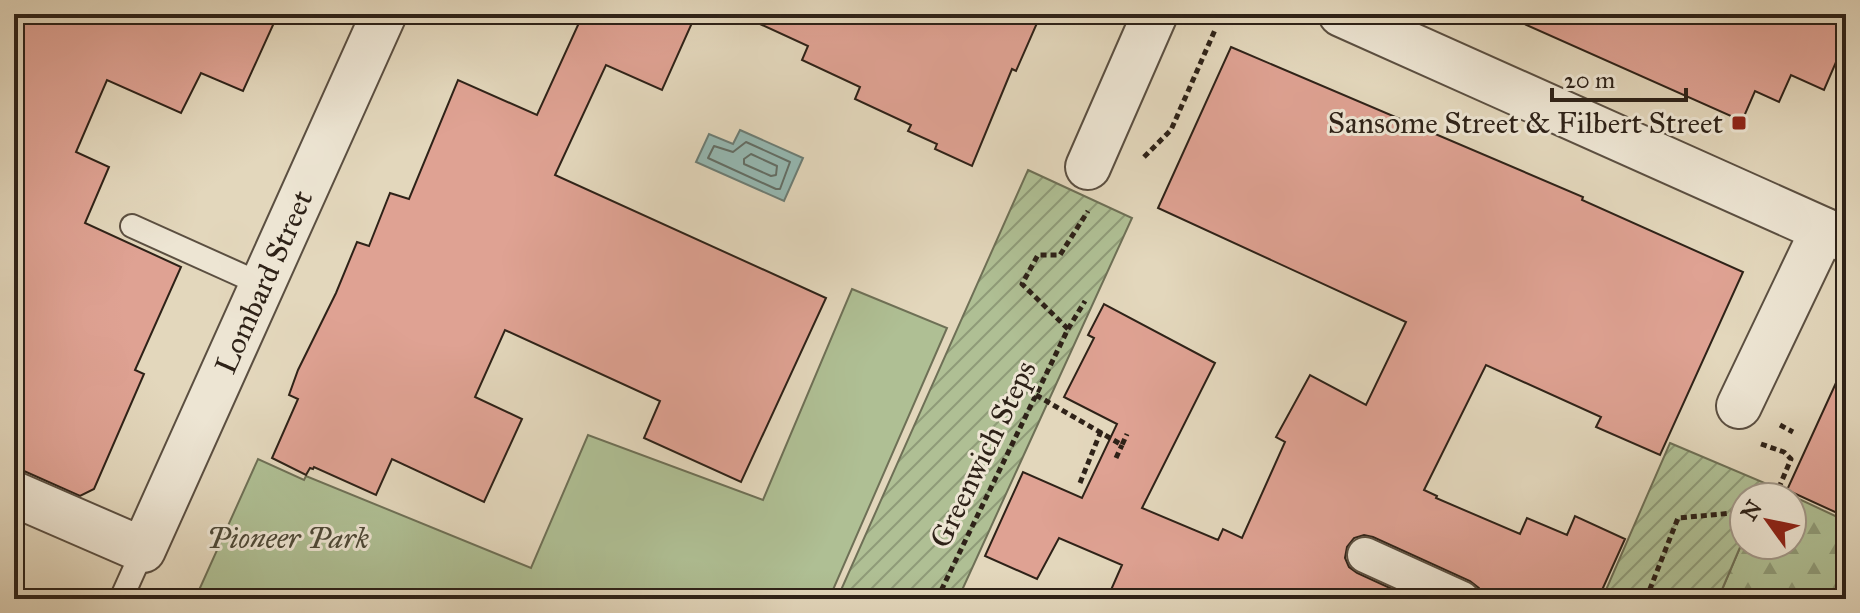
<svg xmlns="http://www.w3.org/2000/svg" width="1860" height="613" font-family="'IM FELL Great Primer',serif">
	<style>
		.green { fill: #afbf94; stroke: #6e7056; stroke-width: 2 }
		.forest { fill: url(#forest-firs); stroke: #6e7056; stroke-width: 2 }
		.garden { fill: url(#garden-furrows); stroke: #6e7056; stroke-width: 2 }
		.water { fill: #95b9b3; stroke: #6c7d75; stroke-width: 2 }
		.lines { fill: none; stroke-linecap: round; stroke-linejoin: round }
		.shore { stroke: #626e66; stroke-width: 2 }
		.building { fill: #dfa293; stroke: #2e2218; stroke-width: 2 }
		.service-casing { stroke: #5b4f41; stroke-width: 26 }
		.pedestrian-casing { stroke: #5b4f41; stroke-width: 38 }
		.minor-casing { stroke: #5b4f41; stroke-width: 48 }
		.tertiary-casing { stroke: #5b4f41; stroke-width: 48 }
		.path { stroke: #2e2218; stroke-width: 5; stroke-dasharray: 6 4; stroke-linecap: butt }
		.service { stroke: #ede5d3; stroke-width: 22 }
		.pedestrian { stroke: #ede5d3; stroke-width: 34 }
		.minor { stroke: #ede5d3; stroke-width: 44 }
		.tertiary { stroke: #ede5d3; stroke-width: 44 }
		.poi-dot { fill: #8f2418; stroke: #ede5d3; stroke-width: 3 }
		.labels { text-anchor: middle; stroke-width: 6; stroke-linejoin: round; paint-order: stroke }
		.poi-label { font-size: 30px; fill: #2e2218; stroke: #ede5d3; text-anchor: end }
		.street-label { font-size: 30px; fill: #2e2218; stroke: #ede5d3 }
		.park-label { font-size: 30px; font-style: italic; fill: #4e4937; stroke: #ede5d3 }
	</style>
	<defs>
		<pattern id="forest-firs" width="22" height="20" patternUnits="userSpaceOnUse" patternTransform="scale(2)"><rect width="22" height="20" fill="#afbf94"/><path d="M5 1l3.5 6h-7zM16 11l3.5 6h-7z" fill="#8f9b78"/></pattern>
		<pattern id="garden-furrows" width="10" height="10" patternUnits="userSpaceOnUse" patternTransform="scale(2)"><rect width="10" height="10" fill="#afbf94"/><path d="M-1 1l2-2M0 10L10 0M9 11l2-2" fill="none" stroke="#8f9b78"/></pattern>
	</defs>
	<rect width="100%" height="100%" fill="#e3d7bc"/>
	<filter id="stains"><feTurbulence type="fractalNoise" baseFrequency=".0025" numOctaves="4"/><feColorMatrix values="0 0 0 0 .2 0 0 0 0 .09 0 0 0 0 .02 0 0 0 .5 -.17"/></filter>
	<radialGradient id="worn" r=".72"><stop offset=".6" stop-color="#630" stop-opacity="0"/><stop offset="1" stop-color="#630" stop-opacity=".3"/></radialGradient>
	<!-- green -->
	<polygon class="green" points="852,289 947,328 829,599 195,599 258,459 304,480 306,476 531,568 588,435 763,500"/>
	<!-- forest -->
	<polygon class="forest" points="1767,484 1846,521 1846,599 1718,599 1744,538 1744,545 1792,545 1792,497 1762,497"/>
	<!-- garden -->
	<g class="garden">
		<polygon points="1028,170 1132,218 958,599 837,599"/>
		<polygon points="1670,443 1767,484 1762,497 1744,497 1744,538 1718,599 1602,599"/>
	</g>
	<!-- water -->
	<polygon class="water" points="740,130 803,158 784,201 696,162 709,134 733,144"/>
	<g class="lines">
		<!-- shore -->
		<g class="shore">
			<polygon points="746,142 790,162 780,189 776,189 708,158 714,146 733,152"/>
			<polygon points="751,154 777,166 776,175 771,176 744,164 744,159"/>
		</g>
	</g>
	<!-- building -->
	<g class="building">
		<polygon points="14,14 278,14 243,91 201,73 181,113 107,80 76,152 109,167 85,223 181,267 135,370 144,374 94,489 80,496 24,471 14,469"/>
		<polygon points="583,14 696,14 662,90 606,65 555,175 826,298 741,482 644,438 660,401 505,330 475,397 522,419 484,502 392,459 376,495 314,467 313,469 310,468 306,475 272,458 298,399 289,395 298,370 336,293 357,242 369,246 390,193 409,199 458,80 537,115"/>
		<polygon points="738,14 1041,14 1016,71 1012,69 972,166 935,149 937,144 908,131 911,125 855,99 860,87 802,60 808,46"/>
		<polygon points="1502,14 1846,14 1846,39 1824,90 1791,75 1779,102 1755,91 1742,121"/>
		<polygon points="1231,47 1583,197 1582,200 1743,272 1660,455 1596,427 1601,417 1486,365 1424,490 1437,496 1436,498 1520,534 1527,518 1567,535 1575,516 1625,539 1598,599 1482,599 1479,588 1470,581 1373,537 1364,535 1354,538 1347,547 1345,558 1349,567 1357,573 1414,599 1107,599 1122,565 1059,538 1037,579 985,556 1023,472 1082,498 1117,424 1064,397 1094,338 1088,335 1104,304 1215,363 1142,508 1218,540 1223,529 1242,538 1285,442 1276,437 1310,375 1366,405 1406,322 1158,208"/>
		<polygon points="1846,361 1846,517 1787,490"/>
	</g>
	<g class="lines">
		<!-- service casing -->
		<g class="service-casing">
			<g id="service">
				<polyline points="132,226 263,285"/>
				<polyline points="121,599 143,550"/>
			</g>
		</g>
		<!-- pedestrian casing -->
		<g class="pedestrian-casing">
			<polyline id="pedestrian" points="1365,555 1462,599"/>
		</g>
		<!-- minor casing -->
		<g class="minor-casing">
			<g id="minor">
				<polyline points="1088,167 1155,14"/>
				<polyline points="1739,406 1823,230"/>
				<polyline points="14,494 143,550 384,14"/>
			</g>
		</g>
		<!-- tertiary casing -->
		<g class="tertiary-casing">
			<polyline id="tertiary" points="1341,14 1846,240"/>
		</g>
		<!-- path -->
		<g class="path">
			<polyline points="1144,157 1171,130 1215,30"/>
			<polyline points="1068,329 1022,284 1038,255 1060,255 1088,211"/>
			<polyline points="1036,395 1122,445 1127,434"/>
			<polyline points="1780,425 1793,432"/>
			<polyline points="1761,444 1784,452 1791,459 1775,497"/>
			<polyline points="1116,458 1122,445"/>
			<polyline points="1080,483 1101,431"/>
			<polyline points="937,599 1068,329 1085,301"/>
			<polyline points="1646,599 1678,518 1744,512"/>
		</g>
		<!-- service -->
		<use href="#service" class="service"/>
		<!-- pedestrian -->
		<use href="#pedestrian" class="pedestrian"/>
		<!-- minor -->
		<use href="#minor" class="minor"/>
		<!-- tertiary -->
		<use href="#tertiary" class="tertiary"/>
	</g>
	<!-- markers -->
	<rect class="poi-dot" x="1731" y="115" width="16" height="16" rx="4"/>
	<g class="labels">
		<!-- poi labels -->
		<g class="poi-label">
			<text x="1723" y="133">Sansome Street &amp; Filbert Street</text>
		</g>
		<!-- street labels -->
		<g class="street-label">
			<text transform="translate(264 282) rotate(-66)" y="10">Lombard Street</text>
			<text transform="translate(983 454) rotate(-64)" y="10">Greenwich Steps</text>
		</g>
		<!-- park labels -->
		<g class="park-label">
			<text x="288" y="548">Pioneer Park</text>
		</g>
	</g>
	<!-- margin -->
	<rect width="1860" height="613" fill="none" stroke="#e3d7bc" stroke-width="48"/>
	<rect x="16" y="16" width="1828" height="581" fill="none" stroke="#2e2218" stroke-width="4"/>
	<rect x="24" y="24" width="1812" height="565" fill="none" stroke="#2e2218" stroke-width="2"/>
	<!-- north arrow -->
	<g transform="translate(1768 521) rotate(303)"><circle r="38" fill="#ede5d3" stroke="#a19788" stroke-width="2"/>
	<path d="M0-6L14 30L0 20L-14 30Z" fill="#8f2418"/>
	<text y="-12" font-size="22" font-weight="bold" text-anchor="middle" fill="#2e2218">N</text>
	</g>
	<!-- scale -->
	<path d="M1552 88v12h134v-12" fill="none" stroke="#2e2218" stroke-width="4"/>
	<text x="1564" y="88" font-size="24" fill="#2e2218" stroke="#ede5d3" stroke-width="6" paint-order="stroke">20 m</text>
	<rect width="100%" height="100%" filter="url(#stains)"/>
	<rect width="100%" height="100%" fill="url(#worn)"/>
</svg>
